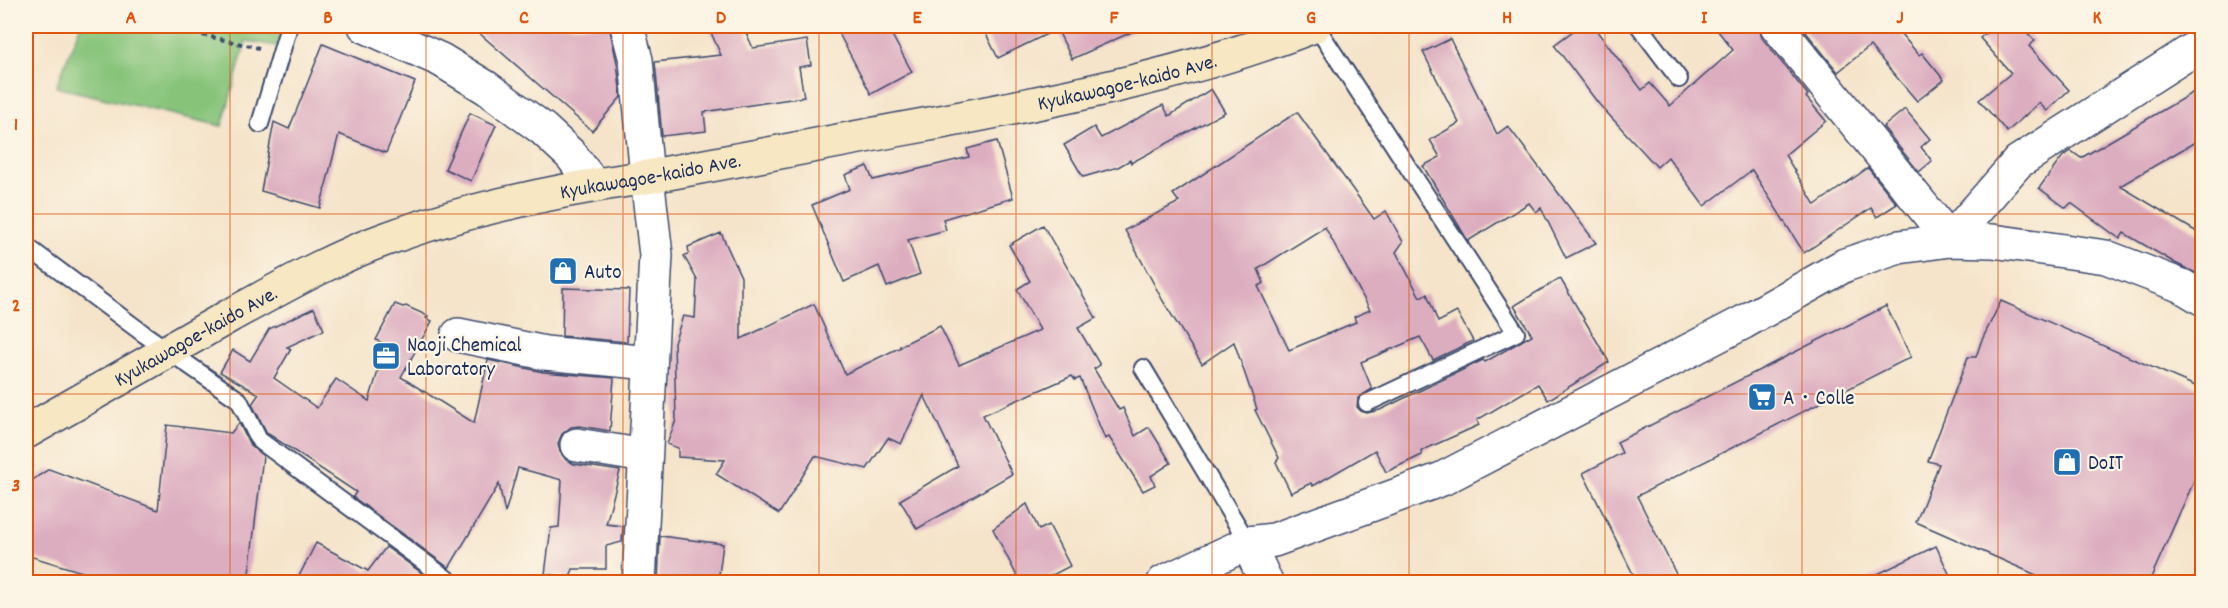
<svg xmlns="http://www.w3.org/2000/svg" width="2228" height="608" font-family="Dekko,sans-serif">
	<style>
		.green { fill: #87c47a; stroke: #517a6c; stroke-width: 1.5 }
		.building { fill: #dcacbf; fill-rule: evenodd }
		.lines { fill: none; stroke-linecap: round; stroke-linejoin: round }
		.service-casing { stroke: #3c4a6e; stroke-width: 20 }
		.minor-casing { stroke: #3c4a6e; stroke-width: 36 }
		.tertiary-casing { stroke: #3c4a6e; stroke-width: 36 }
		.secondary-casing { stroke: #3c4a6e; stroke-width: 36 }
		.path { stroke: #3c4a6e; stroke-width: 4; stroke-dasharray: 4.5 4.5; stroke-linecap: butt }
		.service { stroke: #fff; stroke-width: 16 }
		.minor { stroke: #fff; stroke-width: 33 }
		.tertiary { stroke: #fff; stroke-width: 33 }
		.secondary { stroke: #f7e8c3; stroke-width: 33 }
		.grid { fill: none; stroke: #de5710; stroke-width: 1.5; stroke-opacity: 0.55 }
		.labels { text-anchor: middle; stroke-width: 4.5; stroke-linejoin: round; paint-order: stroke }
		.street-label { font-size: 21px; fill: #1b2f5e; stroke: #fcf5e5 }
		.poi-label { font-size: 21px; fill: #1b2f5e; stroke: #fcf5e5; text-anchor: start }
		.neatline { fill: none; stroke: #de5710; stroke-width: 2 }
		.grid-label { font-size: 20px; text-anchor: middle; font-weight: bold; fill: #de5710 }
	</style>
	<rect width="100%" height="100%" fill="#fcf5e5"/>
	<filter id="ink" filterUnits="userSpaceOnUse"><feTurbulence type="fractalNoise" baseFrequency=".0167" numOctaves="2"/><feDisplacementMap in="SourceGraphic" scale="12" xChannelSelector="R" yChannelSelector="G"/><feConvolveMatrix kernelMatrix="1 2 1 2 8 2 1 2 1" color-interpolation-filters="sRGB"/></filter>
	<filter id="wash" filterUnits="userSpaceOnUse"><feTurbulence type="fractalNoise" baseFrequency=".008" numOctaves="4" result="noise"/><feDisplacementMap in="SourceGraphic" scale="24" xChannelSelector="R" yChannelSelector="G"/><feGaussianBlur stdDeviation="1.35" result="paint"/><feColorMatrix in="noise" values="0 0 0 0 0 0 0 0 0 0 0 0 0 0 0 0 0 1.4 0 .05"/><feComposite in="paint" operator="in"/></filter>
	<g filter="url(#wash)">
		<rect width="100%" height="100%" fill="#f5e4ca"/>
		<!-- green -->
		<polygon class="green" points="80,26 283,26 278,46 246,41 222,126 56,87"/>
		<g id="blocks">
			<!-- building -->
			<g class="building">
				<polygon points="471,26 609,26 617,63 621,97 592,131"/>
				<polygon points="708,26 743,26 753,48 807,40 811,65 799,67 804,97 704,112 706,131 662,136 655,62 721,55"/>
				<polygon points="835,26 887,26 912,72 871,94"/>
				<polygon points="982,26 1145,26 1072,59 1057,29 998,58"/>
				<polygon points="1580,26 1593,26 1642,90 1650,83 1670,106 1733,50 1714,26 1759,26 1762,38 1808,95 1806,97 1826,121 1785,155 1815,205 1868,168 1897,204 1877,217 1871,208 1804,253 1752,170 1704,206 1668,157 1657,167 1598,103 1554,45"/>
				<polygon points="1801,26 1896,26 1895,27 1919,55 1922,53 1944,80 1917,101 1870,46 1838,72"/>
				<polygon points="1994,26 2021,26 2035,41 2029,46 2069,90 2047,111 2039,103 2007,132 1979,100 2011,73 1980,38"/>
				<polygon points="1450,39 1497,134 1508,126 1596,243 1566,258 1541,208 1536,212 1529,203 1468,241 1423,166 1440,157 1430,140 1459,123 1423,52"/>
				<polygon points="323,44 415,82 386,153 339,134 320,208 261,191 274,122 289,129"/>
				<polygon points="2202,87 2202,138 2120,186 2202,235 2202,276 2175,263 2124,233 2120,239 2071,203 2066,208 2039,188 2063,156 2071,151 2081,158"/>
				<polygon points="1211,89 1225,112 1131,163 1130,160 1118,167 1083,177 1064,145 1094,127 1101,138 1163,105 1169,116"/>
				<polygon points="1905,109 1930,139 1921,147 1932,161 1919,172 1883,127"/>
				<path d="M 1297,112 L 1374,219 L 1386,211 L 1403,242 L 1396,252 L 1420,297 L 1427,294 L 1438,322 L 1457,312 L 1473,341 L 1433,360 L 1420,337 L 1361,362 L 1372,389 L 1358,398 L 1357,407 L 1361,411 L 1367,413 L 1380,410 L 1483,360 L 1485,362 L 1532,335 L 1514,306 L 1560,278 L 1609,362 L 1548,400 L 1538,384 L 1477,420 L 1479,425 L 1421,451 L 1422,455 L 1386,472 L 1375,450 L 1313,486 L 1311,483 L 1291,493 L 1276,462 L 1279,458 L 1255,410 L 1257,409 L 1234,342 L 1202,364 L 1163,301 L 1125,230 L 1179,202 L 1173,194 ZM 1325,227 L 1370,310 L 1354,317 L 1356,322 L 1289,350 L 1258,286 L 1264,283 L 1258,269 Z"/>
				<polygon points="470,113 496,125 471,181 445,169"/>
				<polygon points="997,141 1013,198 943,219 946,230 908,240 920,274 887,287 879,266 844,282 812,205 850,189 845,175 867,166 873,180 969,157 967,149"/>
				<polygon points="1043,225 1096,318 1078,328 1100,365 1094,369 1119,410 1123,408 1135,436 1149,427 1171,463 1151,476 1155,485 1143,491 1109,437 1105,439 1080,378 1075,380 1072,376 983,415 1012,474 917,529 900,500 958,466 924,395 901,444 888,438 867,469 815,456 779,514 716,474 725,460 678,457 678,448 667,444 676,420 674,343 683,316 695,318 697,280 684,256 689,253 688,247 721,233 741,277 741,339 814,304 845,374 901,347 900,346 940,326 959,365 1040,330 1017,289 1030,281 1009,245"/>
				<polygon points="563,288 629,290 627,342 562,336"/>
				<polygon points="2001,301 2202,389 2202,463 2149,582 2052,582 1916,522 1939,464 1928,461 1968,357 1976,357 1981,342"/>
				<polygon points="395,304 403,307 406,306 428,316 426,318 432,321 401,377 474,423 488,360 543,372 614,378 610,431 580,426 571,427 562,434 558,443 560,452 566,460 574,464 620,471 606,524 623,526 622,542 606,546 606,569 573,569 570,577 545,574 551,528 559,527 562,480 518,468 505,513 499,484 449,568 353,497 356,492 267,433 252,404 259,394 220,372 233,350 250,361 269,329 314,308 324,330 287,347 291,349 274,378 317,408 336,379 369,401 386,345 376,340"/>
				<polygon points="1886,306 1911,357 1637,496 1680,582 1637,582 1583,473 1622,453 1617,442"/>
				<polygon points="239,423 250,445 263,456 248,582 115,582 26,555 26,484 49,469 158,510 167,425 231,433"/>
				<polygon points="1027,504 1039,530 1049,525 1070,566 1039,582 1020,582 993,529"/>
				<polygon points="660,536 723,544 718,582 658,582"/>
				<polygon points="316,543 368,571 386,547 434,582 296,582"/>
				<polygon points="1936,546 1953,582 1861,582"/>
			</g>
		</g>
	</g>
	<g filter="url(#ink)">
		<use href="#blocks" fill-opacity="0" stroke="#3c4a6e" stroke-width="1.5"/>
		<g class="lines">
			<!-- service casing -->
			<g class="service-casing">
				<g id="service">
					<polyline points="1316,26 1516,333 1367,403"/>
					<polyline points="1639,26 1679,79"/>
					<polyline points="260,124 289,26"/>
					<polyline points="26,246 144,334 239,400 259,440 451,582"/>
					<polyline points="1143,368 1248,543"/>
				</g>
			</g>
			<!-- minor casing -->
			<g class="minor-casing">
				<g id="minor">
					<polyline points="627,26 636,60 647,177"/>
					<polyline points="1777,26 1950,240 2018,162 2202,44"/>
					<polyline points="458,335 545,353 650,363"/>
					<polyline points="577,445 645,456"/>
					<polyline points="1248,543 1266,582"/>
					<polyline points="1164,582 1248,543 1274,540 1442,479 1744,322 1845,265 1899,247 1950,240 1993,241 2106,257 2182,286 2202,298"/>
				</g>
			</g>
			<!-- tertiary casing -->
			<g class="tertiary-casing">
				<g id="tertiary">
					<polyline points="365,26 441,60 487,88 543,129 571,155 594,185"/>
					<polyline points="639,582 656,255 647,177"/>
				</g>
			</g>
			<!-- secondary casing -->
			<g class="secondary-casing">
				<g id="secondary">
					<path id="s1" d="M 26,432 C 94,393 162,354 231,315 C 281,288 332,258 386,239 C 470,208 558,190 647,177 C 746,158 846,139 946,121 C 1071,97 1196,72 1314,26"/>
				</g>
			</g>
			<!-- path -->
			<g class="path">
				<polyline points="185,31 259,48"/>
				<polyline points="26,575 45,582"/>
			</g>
			<!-- service -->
			<use href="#service" class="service"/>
			<!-- minor -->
			<use href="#minor" class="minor"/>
			<!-- tertiary -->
			<use href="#tertiary" class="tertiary"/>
			<!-- secondary -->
			<use href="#secondary" class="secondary"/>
		</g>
	</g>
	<!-- grid -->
	<path class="grid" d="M 230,26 L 230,582M 426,26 L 426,582M 623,26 L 623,582M 819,26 L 819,582M 1016,26 L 1016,582M 1212,26 L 1212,582M 1409,26 L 1409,582M 1605,26 L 1605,582M 1802,26 L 1802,582M 1998,26 L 1998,582M 26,214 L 2202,214M 26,394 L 2202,394"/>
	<!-- icons -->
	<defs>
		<g id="shop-square" transform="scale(1.5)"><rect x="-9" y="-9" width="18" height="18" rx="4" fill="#1f6fb2" stroke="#fcf5e5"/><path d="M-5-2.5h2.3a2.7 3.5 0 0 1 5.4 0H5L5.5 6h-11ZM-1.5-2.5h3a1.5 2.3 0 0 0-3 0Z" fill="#fff"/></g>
		<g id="office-square" transform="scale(1.5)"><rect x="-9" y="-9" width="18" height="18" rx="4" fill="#1f6fb2" stroke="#fcf5e5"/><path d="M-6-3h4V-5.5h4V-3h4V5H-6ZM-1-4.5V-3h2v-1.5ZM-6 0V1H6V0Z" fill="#fff"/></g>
		<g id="supermarket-square" transform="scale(1.5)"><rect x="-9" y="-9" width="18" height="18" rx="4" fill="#1f6fb2" stroke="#fcf5e5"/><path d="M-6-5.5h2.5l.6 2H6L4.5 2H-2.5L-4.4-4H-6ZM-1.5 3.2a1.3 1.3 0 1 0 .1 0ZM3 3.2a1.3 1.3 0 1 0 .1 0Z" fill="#fff"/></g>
	</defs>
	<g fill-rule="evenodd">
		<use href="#shop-square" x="563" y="271"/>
		<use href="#office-square" x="386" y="356"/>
		<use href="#supermarket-square" x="1762" y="397"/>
		<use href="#shop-square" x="2067" y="462"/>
	</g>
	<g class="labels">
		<!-- street labels -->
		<g class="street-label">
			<text dy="7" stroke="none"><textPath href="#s1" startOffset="1167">Kyukawagoe-kaido Ave.</textPath></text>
			<text dy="7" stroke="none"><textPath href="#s1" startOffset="681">Kyukawagoe-kaido Ave.</textPath></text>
			<text dy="7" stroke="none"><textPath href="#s1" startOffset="195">Kyukawagoe-kaido Ave.</textPath></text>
		</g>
		<!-- poi labels -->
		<g class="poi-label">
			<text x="584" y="278">Auto</text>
			<text x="407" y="351">Naoji Chemical<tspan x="407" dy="24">Laboratory</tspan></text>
			<text x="1783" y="404">A・Colle</text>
			<text x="2088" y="469">DoIT</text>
		</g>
	</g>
	<!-- margin -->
	<rect width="2228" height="608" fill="none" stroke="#fcf5e5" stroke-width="66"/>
	<rect x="33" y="33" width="2162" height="542" class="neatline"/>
	<g class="grid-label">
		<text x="131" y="23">A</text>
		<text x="328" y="23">B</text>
		<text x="524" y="23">C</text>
		<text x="721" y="23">D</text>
		<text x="917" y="23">E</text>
		<text x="1114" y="23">F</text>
		<text x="1311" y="23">G</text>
		<text x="1507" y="23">H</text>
		<text x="1704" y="23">I</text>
		<text x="1900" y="23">J</text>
		<text x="2097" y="23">K</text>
		<text x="16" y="130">1</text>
		<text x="16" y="311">2</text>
		<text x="16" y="491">3</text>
	</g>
</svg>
